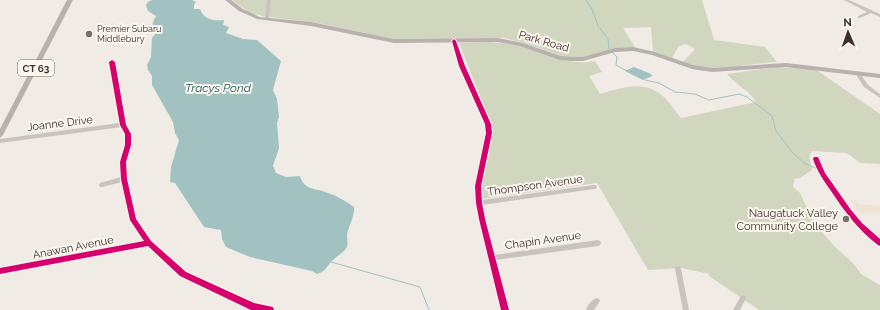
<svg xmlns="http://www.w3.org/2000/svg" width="880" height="310" font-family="Raleway,sans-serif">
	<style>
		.green { fill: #d1d6bf }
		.plaza { fill: #eee3d5 }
		.water { fill: #a1c2c1 }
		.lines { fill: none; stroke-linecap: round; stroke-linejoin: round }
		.stream { stroke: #a1c2c1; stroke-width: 1 }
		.minor { fill: #c9c3be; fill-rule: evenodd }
		.major { fill: #b8b1ad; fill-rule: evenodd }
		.cycleway-casing { stroke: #fbf5ee; stroke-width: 2 }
		.cycleway { fill: #d6006c; fill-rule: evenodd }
		.poi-dot { fill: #7a716c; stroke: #fbf5ee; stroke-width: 1.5 }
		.labels { text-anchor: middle; stroke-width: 4; stroke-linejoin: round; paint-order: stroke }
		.far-poi-label { font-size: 9px; fill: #3b302b; stroke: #fbf5ee; text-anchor: start }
		.shield { fill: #fbf5ee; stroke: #756b66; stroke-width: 1 }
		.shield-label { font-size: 10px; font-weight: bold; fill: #3b302b }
		.street-label { font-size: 11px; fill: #3b302b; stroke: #fbf5ee }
		.poi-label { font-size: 11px; fill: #3b302b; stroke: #fbf5ee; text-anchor: end }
		.water-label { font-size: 12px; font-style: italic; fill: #1f5a5e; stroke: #fbf5ee }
	</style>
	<rect width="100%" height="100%" fill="#f0ebe5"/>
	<!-- green -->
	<g class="green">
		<path d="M 232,0 L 702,0 L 714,40 L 765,47 L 777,62 C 741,64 719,74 683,62 L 695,49 L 686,44 L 679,46 L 672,58 L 653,51 L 651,27 L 623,28 L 635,47 L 618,48 L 583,58 L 565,57 L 525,43 L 503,38 L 394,39 L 318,23 L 262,16 L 249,12 Z"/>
		<path d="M 490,42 C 502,43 513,44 524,47 C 549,55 568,66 595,61 L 602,72 L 589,76 L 600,94 C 623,87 646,79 665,98 C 671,104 676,112 681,118 L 756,102 C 749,90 736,85 727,74 L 776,67 L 815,69 L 880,114 L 880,164 L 860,163 L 850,155 L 846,153 L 812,151 L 809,156 L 812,170 L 800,178 L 794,179 L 793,187 L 800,193 L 814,223 L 835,247 L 853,263 L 861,274 L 880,285 L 880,310 L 759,310 L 709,276 L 709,274 L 682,268 L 648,270 L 597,183 L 482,199 C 481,174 494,150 492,126 L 459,43 Z"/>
	</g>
	<!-- plaza -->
	<polygon class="plaza" points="850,200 855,200 858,204 880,206 880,213 859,213"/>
	<!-- water -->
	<g class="water">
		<path d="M 152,0 L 192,0 L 196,2 L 194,5 L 194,9 L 200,9 C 204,20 213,21 224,20 L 223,25 L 229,27 L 226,33 L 243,39 L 257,40 L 281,61 L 273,90 L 277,99 L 279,117 L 277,123 L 279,148 L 273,166 L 276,173 L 286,177 L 300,176 C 304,191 317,188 328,193 C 337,196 346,201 354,207 C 355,216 349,225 347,234 C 347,238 348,243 347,247 C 343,254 336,256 331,262 C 326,267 325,272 317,274 L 312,271 L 250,257 L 226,247 L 222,239 L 221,230 L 204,227 L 175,183 L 170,182 L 171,167 L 179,140 L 175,133 L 173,122 L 152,85 L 152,76 L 148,70 L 147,65 L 151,57 L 152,38 L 155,34 C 151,26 152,23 156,16 L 148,11 L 146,5 L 148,2 Z"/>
		<polygon points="634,67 651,74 652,76 643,80 625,71"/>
	</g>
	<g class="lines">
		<!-- stream -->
		<g class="stream">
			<polyline points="586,0 592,9 598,26 608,39 609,48"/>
			<polyline points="613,53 617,57 616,65 627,71"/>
			<polyline points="645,80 659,83 675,92 695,94 709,100 739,94 747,97 772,116 776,131 793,153 804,163 815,168"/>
			<polyline points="331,262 420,287 429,310"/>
		</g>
		<!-- minor -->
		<g class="minor">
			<polygon points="267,0 271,0 269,19 267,20 265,19"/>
			<polygon points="844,0 849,0 880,14 880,17 871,13 860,18 858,18 858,16 867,12"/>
			<path d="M 452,40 L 454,40 L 456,41 L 464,66 L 491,124 L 492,133 L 481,186 L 482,200 L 594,185 L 596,185 L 597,187 L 596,189 L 594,189 L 482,205 L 494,255 L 598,240 L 600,241 L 601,243 L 600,245 L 598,246 L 496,260 L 508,310 L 502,310 L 489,260 L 488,258 L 488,257 C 483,237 473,204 475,184 C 478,164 488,144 485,124 L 460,66 L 452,41 Z"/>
			<path d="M 112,60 L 114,62 L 126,125 L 131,134 L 131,145 L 126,162 L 127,179 L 136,219 L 151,241 L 185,272 L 254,304 L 270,307 L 272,308 L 273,310 L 252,310 L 181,276 L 148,246 L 0,274 L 0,268 L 144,241 L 130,220 L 122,182 L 102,187 L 100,187 L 99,185 L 100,183 L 121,177 C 121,172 120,166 120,161 C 123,147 130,142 122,127 L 0,143 L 0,139 L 120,123 L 110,62 Z"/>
			<polygon points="857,71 859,72 868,85 880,94 880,98 864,87 855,73"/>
			<path d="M 814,157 L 818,157 L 825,173 L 851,210 L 862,223 L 880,239 L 880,246 L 878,245 C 859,230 845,212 831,191 C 824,181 817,171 813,159 Z"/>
			<polygon points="678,266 680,267 681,269 689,310 683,310 675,269 676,267"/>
			<polygon points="743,295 745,296 746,298 740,310 733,310 741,296"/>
			<path d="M 597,298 L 599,299 L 600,301 L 594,310 L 586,310 C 587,306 592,299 597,298 Z"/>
		</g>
		<!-- major -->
		<g class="major">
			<polygon points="67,0 73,0 3,135 0,138 0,129"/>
			<polygon points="225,0 231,0 243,9 260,17 311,22 394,39 498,38 523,43 561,56 572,57 583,57 615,48 633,47 655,52 693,65 712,68 786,63 880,74 880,78 786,67 712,72 692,69 652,55 633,51 615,52 583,61 572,61 560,60 520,46 498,42 394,43 311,26 257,19 239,11"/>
		</g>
		<!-- cycleway casing -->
		<g class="cycleway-casing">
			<g id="cycleway">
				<polygon points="454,39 456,41 465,66 491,124 492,133 481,186 482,203 485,219 509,310 501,310 479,219 476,203 475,186 486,133 485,124 459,66 452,41"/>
				<polygon points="112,60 115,62 126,125 131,134 131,145 126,162 127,179 136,219 151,241 186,272 254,303 273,307 274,310 251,310 180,276 148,246 0,274 0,268 144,241 130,220 121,179 120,162 125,145 125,134 120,125 109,62"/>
				<path d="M 814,157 L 818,157 L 825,173 L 851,210 L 862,223 L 880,239 L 880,246 L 878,245 C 858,230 845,212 831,191 C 824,181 817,171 813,159 Z"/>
			</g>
		</g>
		<!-- cycleway -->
		<use href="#cycleway" class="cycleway"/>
	</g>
	<!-- markers -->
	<g class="poi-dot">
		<circle cx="89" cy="34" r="4"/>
		<circle cx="846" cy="219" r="4"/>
	</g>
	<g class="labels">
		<!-- far-poi labels -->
		<g class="far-poi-label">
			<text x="97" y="32">Premier Subaru<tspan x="97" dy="10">Middlebury</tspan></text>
		</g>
		<!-- shield labels -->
		<rect class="shield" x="18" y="60" width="36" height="16" rx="3"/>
		<g class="shield-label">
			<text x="36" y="72">CT 63</text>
		</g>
		<!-- street labels -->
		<g class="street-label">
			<text transform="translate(544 41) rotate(16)" y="4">Park Road</text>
			<text transform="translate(60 123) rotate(-7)" y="4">Joanne Drive</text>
			<text transform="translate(535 185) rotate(-8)" y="4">Thompson Avenue</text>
			<text transform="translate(543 240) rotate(-8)" y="4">Chapin Avenue</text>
			<text transform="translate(73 247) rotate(-11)" y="4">Anawan Avenue</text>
		</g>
		<!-- poi labels -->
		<g class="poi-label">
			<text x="838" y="217">Naugatuck Valley<tspan x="838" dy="13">Community College</tspan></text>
		</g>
		<!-- water labels -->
		<g class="water-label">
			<text x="218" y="92">Tracys Pond</text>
		</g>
	</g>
	<!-- north arrow -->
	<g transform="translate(848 32) rotate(358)" stroke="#fbf5ee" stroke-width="3" paint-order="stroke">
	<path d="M0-3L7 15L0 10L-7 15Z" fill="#3b302b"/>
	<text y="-6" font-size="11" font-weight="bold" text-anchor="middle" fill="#3b302b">N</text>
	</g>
</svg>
